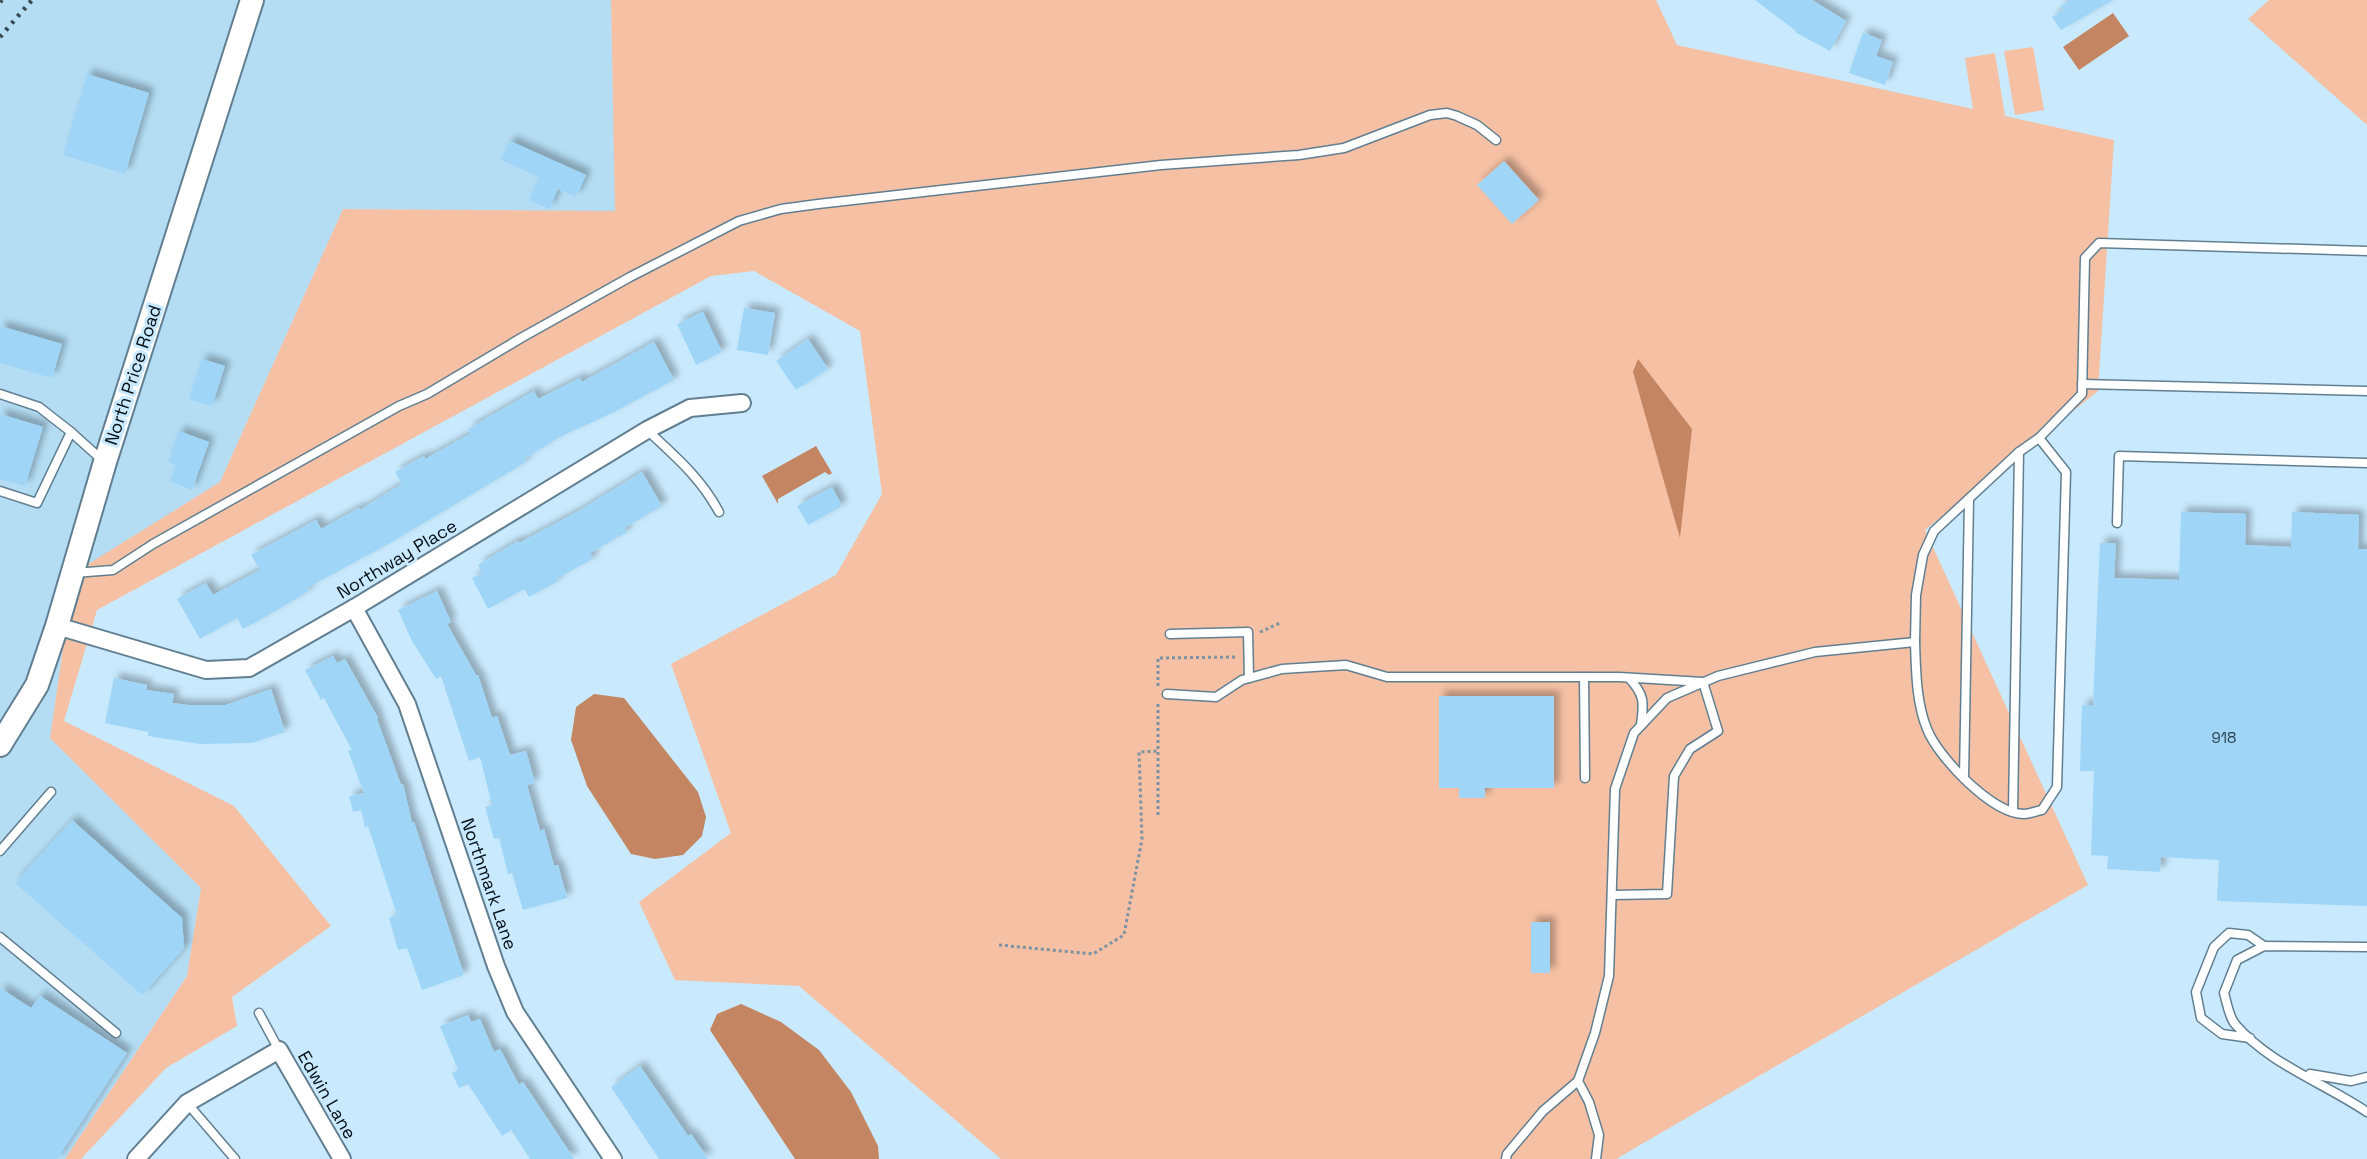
<svg xmlns="http://www.w3.org/2000/svg" width="2367" height="1159" font-family="'Space Grotesk',sans-serif">
	<style>
		.built { fill: #b4ddf4 }
		.green { fill: #f5c0a3 }
		.water { fill: #c38562 }
		.building { fill: #9fd6f7; filter: url(#shadow) }
		.lines { fill: none; stroke-linecap: round; stroke-linejoin: round }
		.lane-casing { stroke: #617f91; stroke-width: 11 }
		.street-casing { stroke: #617f91; stroke-width: 20 }
		.secondary-casing { stroke: #617f91; stroke-width: 26 }
		.path { stroke: #7b93a2; stroke-width: 3; stroke-dasharray: 3 3; stroke-linecap: butt }
		.lane { stroke: #fff; stroke-width: 8 }
		.street { stroke: #fff; stroke-width: 16 }
		.secondary { stroke: #fff; stroke-width: 22 }
		.rail { stroke: #394953; stroke-width: 4.5; stroke-dasharray: 3 6; stroke-linecap: butt }
		.labels { text-anchor: middle; stroke-width: 6; stroke-linejoin: round; paint-order: stroke }
		.number-label { font-size: 15px; fill: #2b404e }
		.street-label { font-size: 18px; fill: #040e15; stroke: #c9eafe }
	</style>
	<defs>
		<filter id="shadow"><feDropShadow dx="5.5" dy="-5.5" stdDeviation="3" flood-color="#0004"/></filter>
	</defs>
	<rect width="100%" height="100%" fill="#c9eafe"/>
	<!-- built -->
	<polygon class="built" points="2,0 611,0 615,211 343,209 220,482 74,574 50,738 201,888 187,976 65,1159 0,1159 0,5"/>
	<!-- green -->
	<g class="green">
		<polygon points="611,0 1656,0 1677,45 1973,109 1965,58 1995,53 2005,116 2114,140 2098,391 1925,530 2088,885 1616,1159 1001,1159 799,986 675,980 639,902 731,833 671,664 836,575 882,494 860,331 754,271 711,276 97,610 64,721 234,806 331,926 232,997 237,1026 166,1068 81,1159 65,1159 187,976 201,888 50,738 74,573 220,482 343,209 615,211"/>
		<polygon points="2269,0 2367,0 2367,125 2248,19"/>
		<polygon points="2033,47 2044,110 2015,115 2004,51"/>
	</g>
	<!-- water -->
	<g class="water">
		<polygon points="2113,13 2129,36 2079,70 2063,47"/>
		<polygon points="1638,359 1692,429 1680,538 1633,372"/>
		<polygon points="816,446 832,473 829,475 825,472 778,499 778,504 762,476"/>
		<polygon points="594,694 624,698 698,792 706,817 702,836 683,855 655,859 631,854 587,786 571,740 576,707"/>
		<polygon points="741,1004 781,1022 819,1050 851,1092 878,1146 879,1159 795,1159 710,1030 717,1014"/>
	</g>
	<!-- building -->
	<g class="building">
		<polygon points="1755,0 1812,0 1846,21 1830,51 1795,32 1796,31"/>
		<polygon points="2071,0 2113,0 2061,30 2052,17 2063,10 2061,6"/>
		<polygon points="1863,33 1882,40 1876,56 1893,62 1885,85 1849,73"/>
		<polygon points="87,74 149,93 125,174 63,155"/>
		<polygon points="510,141 586,175 576,197 558,189 549,209 529,200 539,177 501,160"/>
		<polygon points="1504,161 1539,200 1512,224 1477,185"/>
		<polygon points="744,308 775,313 768,355 737,350"/>
		<polygon points="703,312 722,352 696,365 677,324"/>
		<polygon points="0,326 62,344 52,378 0,363"/>
		<polygon points="808,339 828,369 796,390 776,361"/>
		<polygon points="654,342 674,380 612,413 560,437 524,459 526,462 390,543 307,588 309,591 267,616 243,629 237,618 200,639 177,599 206,583 213,595 260,570 251,555 316,520 321,529 359,508 360,510 402,484 395,472 424,456 425,459 470,434 468,429 534,391 538,399 580,378 582,382"/>
		<polygon points="202,359 225,366 212,406 189,399"/>
		<polygon points="0,414 43,427 25,486 0,479"/>
		<polygon points="179,431 209,442 192,490 170,481 176,465 168,462"/>
		<polygon points="642,472 662,506 624,528 627,532 590,553 593,559 557,578 558,581 529,597 524,589 488,609 472,578 482,573 478,565 518,541 519,543 577,512"/>
		<polygon points="832,487 842,506 808,525 797,506"/>
		<polygon points="2181,512 2246,514 2245,545 2291,547 2292,512 2359,515 2358,549 2367,549 2367,906 2217,901 2219,860 2161,857 2160,872 2107,869 2108,856 2091,855 2094,771 2080,771 2082,705 2093,705 2100,543 2116,543 2114,578 2179,580"/>
		<polygon points="437,591 451,622 447,624 476,675 478,675 492,718 497,716 510,755 526,751 535,783 527,785 540,831 544,829 554,866 558,865 567,898 523,910 512,873 508,874 499,838 494,839 485,807 492,805 480,757 469,761 441,676 436,679 412,641 398,610"/>
		<polygon points="333,656 337,663 345,659 378,718 377,719 401,785 403,784 412,823 414,822 464,975 422,990 407,948 398,950 389,918 397,915 368,826 365,827 361,810 353,812 349,796 364,793 348,751 352,750 324,698 321,700 305,670"/>
		<polygon points="114,678 147,685 146,690 174,694 172,703 188,705 226,705 271,689 285,732 252,743 200,744 148,736 148,732 105,723"/>
		<polygon points="1439,696 1554,696 1554,788 1485,788 1485,798 1459,798 1459,788 1439,788"/>
		<polygon points="72,820 182,918 184,948 142,995 15,883"/>
		<rect x="1531" y="922" width="19" height="51"/>
		<polygon points="0,988 31,1008 40,996 127,1053 57,1159 0,1159"/>
		<polygon points="468,1015 471,1022 480,1019 494,1052 500,1049 519,1085 523,1082 574,1159 530,1159 511,1130 502,1136 468,1084 459,1088 452,1073 458,1070 440,1026"/>
		<polygon points="640,1066 688,1136 691,1134 708,1159 659,1159 611,1087"/>
	</g>
	<g class="lines">
		<!-- lane casing -->
		<g class="lane-casing">
			<g id="lane">
				<polyline points="2082,384 2367,391"/>
				<polyline points="0,394 39,407 71,432 102,460"/>
				<path d="M 647,430 C 675,456 701,478 719,512"/>
				<polyline points="0,491 37,503 71,432"/>
				<polyline points="2117,523 2119,456 2367,463"/>
				<polyline points="74,573 113,570 153,544 399,406 427,394 521,338 630,277 739,221 781,209 818,204 1161,165 1299,155 1344,148 1430,115 1447,113 1457,116 1477,125 1496,140"/>
				<polyline points="1170,634 1248,632 1249,678"/>
				<path d="M 1915,642 C 1916,670 1916,702 1927,729 C 1938,757 1992,814 2024,814 C 2030,814 2036,811 2042,810 L 2057,787 L 2066,472 L 2039,438"/>
				<polyline points="1584,677 1585,778"/>
				<path d="M 1629,678 C 1645,695 1644,703 1641,725"/>
				<polyline points="1167,694 1216,697 1242,680 1282,669 1346,665 1387,677 1619,677 1703,682 1718,731 1690,749 1674,776 1667,894 1612,895"/>
				<polyline points="1964,778 1969,499"/>
				<polyline points="2013,811 2019,452"/>
				<polyline points="0,851 51,792"/>
				<polyline points="0,937 116,1033"/>
				<path d="M 2367,947 L 2264,946 L 2237,960 L 2224,993 C 2227,1003 2229,1017 2235,1024 C 2269,1064 2324,1083 2367,1112"/>
				<polyline points="259,1013 279,1050"/>
				<polyline points="2250,1038 2222,1034 2201,1018 2196,992 2214,947 2229,933 2248,935 2264,946"/>
				<polyline points="2310,1074 2351,1081 2367,1077"/>
				<polyline points="1578,1081 1589,1102 1599,1135 1596,1159"/>
				<polyline points="187,1103 235,1159"/>
				<polyline points="1506,1159 1507,1154 1543,1111 1578,1081 1595,1033 1609,976 1615,789 1634,733 1667,698 1718,676 1815,652 1915,642 1916,595 1923,555 1934,531 2019,452 2039,438 2082,394 2085,258 2099,243 2367,251"/>
			</g>
		</g>
		<!-- street casing -->
		<g class="street-casing">
			<g id="street">
				<polyline points="354,608 407,704 496,966 515,1012 613,1159"/>
				<polyline points="57,626 206,670 249,668 354,608 647,430 690,408 742,403"/>
				<polyline points="136,1159 187,1103 279,1050 342,1159"/>
			</g>
		</g>
		<!-- secondary casing -->
		<g class="secondary-casing">
			<polyline id="secondary" points="0,745 37,685 57,626 105,462 252,0"/>
		</g>
		<!-- path -->
		<g class="path">
			<polyline points="1260,632 1280,623"/>
			<polyline points="1158,686 1158,658 1235,657"/>
			<polyline points="1158,815 1158,701"/>
			<polyline points="999,945 1093,954 1124,935 1142,839 1139,752 1158,751"/>
		</g>
		<!-- lane -->
		<use href="#lane" class="lane"/>
		<!-- street -->
		<use href="#street" class="street"/>
		<!-- secondary -->
		<use href="#secondary" class="secondary"/>
		<!-- rail -->
		<g class="rail">
			<polyline points="0,2 2,0"/>
			<polyline points="0,37 32,0"/>
		</g>
	</g>
	<g class="labels">
		<!-- number labels -->
		<g class="number-label">
			<text x="2224" y="743">918</text>
		</g>
		<!-- street labels -->
		<g class="street-label">
			<text transform="translate(133 375) rotate(-72)" y="6">North Price Road</text>
			<text transform="translate(397 559) rotate(-31)" y="6">Northway Place</text>
			<text transform="translate(489 884) rotate(71)" y="6">Northmark Lane</text>
			<text transform="translate(327 1095) rotate(60)" y="6">Edwin Lane</text>
		</g>
	</g>
</svg>
